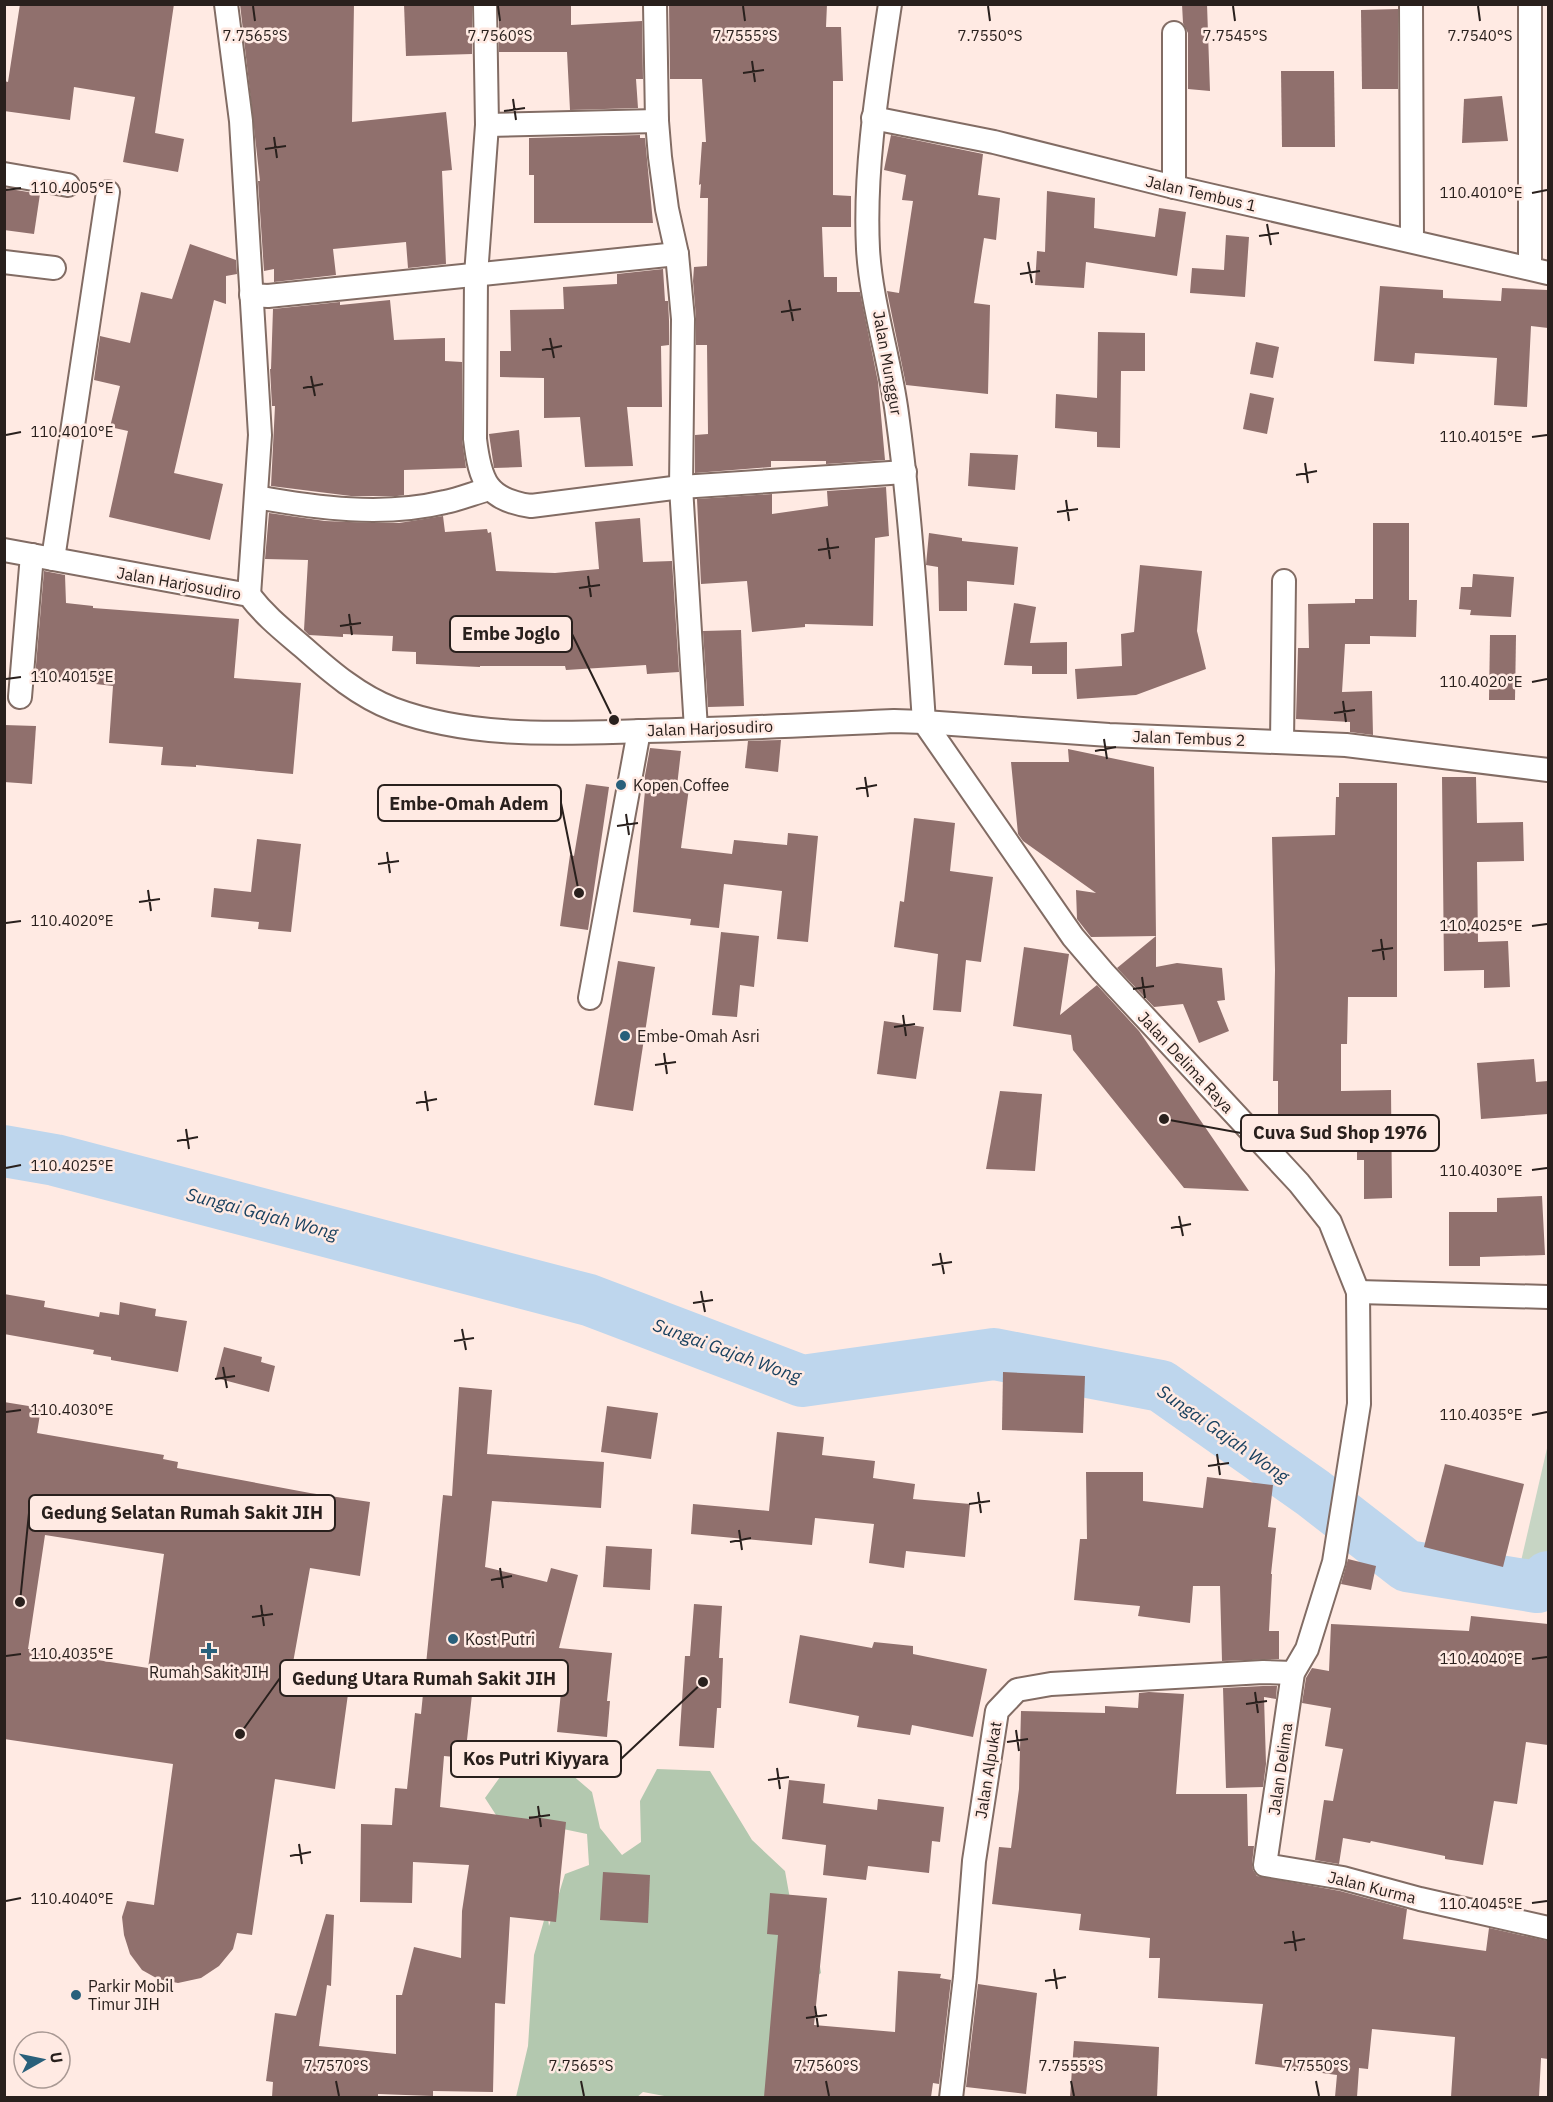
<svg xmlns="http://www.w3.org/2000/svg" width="1553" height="2102" font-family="'IBM Plex Sans',sans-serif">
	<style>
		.green { fill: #c7d5c4 }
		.forest { fill: #b3c8af }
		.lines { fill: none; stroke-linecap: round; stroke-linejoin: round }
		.river { stroke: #bed6ed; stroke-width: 52 }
		.building { fill: #90706d; fill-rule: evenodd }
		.street-casing { stroke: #826c64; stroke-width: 26 }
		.street { stroke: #fff; stroke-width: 22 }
		.ticks { fill: none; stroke: #29201d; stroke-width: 2 }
		.poi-dot { fill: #29607b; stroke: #ffeae3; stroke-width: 2 }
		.labels { text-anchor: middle; stroke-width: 5; stroke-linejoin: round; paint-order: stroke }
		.street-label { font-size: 16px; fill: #29201d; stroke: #ffeae3 }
		.poi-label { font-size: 16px; fill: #29201d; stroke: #ffeae3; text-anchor: start }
		.water-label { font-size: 18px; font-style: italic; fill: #18405f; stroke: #ffeae3 }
		.ticks-label { font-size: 15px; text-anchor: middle; fill: #29201d; stroke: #ffeae3; stroke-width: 5; stroke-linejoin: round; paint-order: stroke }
		.leader { fill: none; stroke: #29201d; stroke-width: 2 }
		.callout-dot { fill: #29201d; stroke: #ffeae3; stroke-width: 2 }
		.callout { fill: #ffeae3; stroke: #29201d; stroke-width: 2 }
		.callout-label { font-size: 18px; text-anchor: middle; font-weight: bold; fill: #29201d }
	</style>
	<rect width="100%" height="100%" fill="#ffeae3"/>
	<!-- green -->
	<polygon class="green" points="1548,1444 1548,1568 1541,1575 1519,1570"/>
	<!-- forest -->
	<polygon class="forest" points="657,1769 710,1771 752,1840 785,1871 799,1949 817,1947 821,1973 786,2000 784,2097 675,2098 643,2092 636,2098 516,2097 528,2046 534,1955 547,1910 549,1926 565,1874 589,1865 587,1834 496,1815 485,1798 500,1777 526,1771 571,1774 592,1792 600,1828 622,1855 641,1842 640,1801"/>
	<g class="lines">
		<!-- river -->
		<polyline class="river" points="4,1151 55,1160 589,1300 802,1381 994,1354 1161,1386 1313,1493 1407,1566 1537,1587 1548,1577"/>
	</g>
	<!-- building -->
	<g class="building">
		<polygon points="20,4 174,4 155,133 184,139 178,172 123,162 135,97 74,87 70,120 4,111 4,81 8,82"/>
		<polygon points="240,4 354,4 352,122 446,112 452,170 442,171 446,264 408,268 406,242 333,249 336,275 274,282 274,269 264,271 258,181 260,181"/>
		<polygon points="404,4 472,4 472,54 406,56"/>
		<polygon points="499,4 571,4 571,25 642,21 643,79 636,79 638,108 570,110 567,52 499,52"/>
		<polygon points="669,4 827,4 826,27 841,27 843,81 833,81 833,195 851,196 851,227 822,227 824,277 837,277 837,292 860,292 878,382 885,460 826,464 826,461 771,461 771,467 695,473 695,435 708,434 707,345 696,345 696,318 693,281 694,267 707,266 708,198 700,198 701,184 699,185 702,142 706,142 702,79 670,79"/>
		<polygon points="1182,4 1207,4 1210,91 1188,89 1188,33 1183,23"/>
		<polygon points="1398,9 1398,89 1362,89 1361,10"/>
		<polygon points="1281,71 1334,71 1335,147 1282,147"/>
		<polygon points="1502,96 1508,141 1462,143 1464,99"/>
		<polygon points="640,135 640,138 645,138 653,223 534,223 534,175 529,175 529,138"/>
		<polygon points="891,135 983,154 978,195 1000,198 996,240 984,238 974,303 990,305 988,394 906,385 887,291 899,293 913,201 902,200 906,175 884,170"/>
		<polygon points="4,188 40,194 34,234 4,230"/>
		<polygon points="1047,191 1095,198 1094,228 1155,237 1159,208 1186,212 1177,276 1086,262 1084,288 1035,285 1037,251 1045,252"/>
		<polygon points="1226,235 1249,237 1245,297 1190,293 1192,268 1224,270"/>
		<polygon points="190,244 236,260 237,274 226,276 226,304 214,300 174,473 223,484 210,540 109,517 128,431 110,427 120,386 94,380 100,336 130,343 141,292 172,299"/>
		<polygon points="663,269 665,301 668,301 669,320 669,345 661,346 662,407 627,407 633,466 585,467 580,417 544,418 544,378 500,377 500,351 511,351 510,310 564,309 563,287 617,284 617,274"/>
		<polygon points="1380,286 1443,290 1443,298 1501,301 1502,288 1548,290 1548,328 1531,326 1527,407 1494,405 1497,358 1415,353 1414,364 1374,361"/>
		<polygon points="390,300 394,340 445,338 445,361 462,362 462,439 466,468 404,470 404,495 397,496 351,496 271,486 275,406 272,406 270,369 271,369 273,309 340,302 340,305"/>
		<polygon points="1098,332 1145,333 1145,371 1121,371 1120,448 1097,447 1097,432 1055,428 1056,394 1097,398"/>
		<polygon points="1256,342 1279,347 1273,378 1250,374"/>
		<polygon points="1250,393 1274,398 1267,434 1243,429"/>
		<polygon points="519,430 522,467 494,468 489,434"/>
		<polygon points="970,453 1018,455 1015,490 968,486"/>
		<polygon points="886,487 889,536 875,538 873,626 805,624 805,627 752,632 747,581 701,584 697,499 772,494 772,514 828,506 827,491"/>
		<polygon points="269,513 325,521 374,523 399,523 443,516 445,532 487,529 488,533 491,532 496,571 555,573 599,569 595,522 640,518 643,562 672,561 679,672 647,674 646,665 566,670 565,666 480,666 480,667 416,664 416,652 392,651 393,636 343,634 343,637 309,635 304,630 308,560 265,559"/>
		<polygon points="1373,523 1409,523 1409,600 1417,600 1416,637 1370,636 1370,644 1345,644 1342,692 1372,691 1373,735 1350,732 1350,722 1296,719 1298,648 1309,648 1308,604 1355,603 1355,599 1373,599"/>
		<polygon points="929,533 962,538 962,541 1018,547 1014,585 967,581 967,611 939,611 938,567 926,565"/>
		<polygon points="1140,565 1202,571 1197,631 1206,669 1136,695 1077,699 1075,669 1122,666 1121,634 1134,632"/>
		<polygon points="44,571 65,575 66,603 93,606 93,608 239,619 234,678 301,683 293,774 196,765 196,767 161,765 163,747 109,743 113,686 35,677"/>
		<polygon points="1473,574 1514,577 1511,617 1470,615 1471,610 1459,609 1461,587 1472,587"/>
		<polygon points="1014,603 1036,607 1030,643 1067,642 1067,674 1032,674 1032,666 1004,665"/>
		<polygon points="741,630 744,706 708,707 703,631"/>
		<polygon points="1490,635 1516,635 1515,700 1489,700"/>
		<polygon points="4,725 36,726 32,784 4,782"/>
		<polygon points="781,740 778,772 745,768 748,741"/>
		<polygon points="650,748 681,751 677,786 689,788 681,848 732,854 734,840 787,845 788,833 818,836 808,942 777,939 782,891 724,884 719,928 690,925 691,919 633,912 646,781 644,781"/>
		<polygon points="1068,749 1154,767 1156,936 1091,937 1077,919 1076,890 1096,893 1023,841 1018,834 1011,762 1069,762"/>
		<polygon points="1442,777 1476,777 1477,823 1523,822 1524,861 1477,862 1478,942 1508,941 1510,987 1484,988 1484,970 1444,971"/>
		<polygon points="1339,783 1397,783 1397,997 1348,997 1347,1044 1341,1044 1341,1091 1391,1090 1392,1198 1364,1199 1364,1160 1357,1160 1357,1149 1286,1149 1278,1140 1278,1081 1273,1081 1275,970 1272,837 1335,835 1336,797 1339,797"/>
		<polygon points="586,784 609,787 588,930 560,926 570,855 574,856"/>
		<polygon points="914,818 955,823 950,871 993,877 981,962 966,960 961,1012 933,1010 938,954 894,947 900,901 904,902"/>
		<polygon points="257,839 301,844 291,932 258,929 259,922 211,917 214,888 251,892"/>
		<polygon points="721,932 759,936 754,987 740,985 737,1017 712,1015"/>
		<polygon points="1156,936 1156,967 1177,963 1222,968 1225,1000 1217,1001 1229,1031 1199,1043 1183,1004 1154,1007 1117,968"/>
		<polygon points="1024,947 1069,954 1060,1015 1097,985 1139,1031 1249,1191 1184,1188 1073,1050 1071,1035 1013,1026"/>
		<polygon points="618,961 655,967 633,1111 594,1105"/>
		<polygon points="884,1021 924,1027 916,1079 877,1074"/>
		<polygon points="1534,1059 1536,1082 1548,1081 1548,1114 1481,1119 1477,1063"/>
		<polygon points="1000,1091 1042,1094 1035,1171 986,1169"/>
		<polygon points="1542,1196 1545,1255 1480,1257 1480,1266 1449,1266 1449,1212 1497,1212 1497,1198"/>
		<polygon points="4,1294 45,1301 44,1307 99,1317 100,1312 119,1315 120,1302 156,1309 155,1316 187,1321 178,1372 111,1360 111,1357 93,1354 94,1350 4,1334"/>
		<polygon points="224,1347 262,1357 261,1362 275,1366 269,1392 216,1378"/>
		<polygon points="1003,1372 1085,1376 1083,1433 1002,1430"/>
		<polygon points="459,1387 492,1390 487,1454 604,1462 601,1508 492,1501 485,1567 547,1582 551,1568 578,1575 559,1648 612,1653 607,1701 610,1701 607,1737 557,1732 563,1672 475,1667 465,1758 444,1756 440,1807 529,1819 529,1816 566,1822 556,1922 510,1917 505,2004 495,2003 493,2092 433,2091 433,2096 378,2094 378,2097 272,2097 273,2082 266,2081 275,2013 296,2016 326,1914 334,1915 331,1986 327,1985 319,2046 396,2054 396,1995 402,1995 414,1947 461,1958 462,1911 469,1865 413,1862 412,1903 360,1902 361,1824 392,1825 395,1788 407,1789 415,1713 421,1714 443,1495 452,1496"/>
		<path d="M 4,1402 L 41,1408 L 37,1433 L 164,1455 L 163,1459 L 178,1462 L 177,1468 L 310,1493 L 370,1502 L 360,1576 L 310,1568 L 289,1685 L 348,1694 L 335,1789 L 275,1779 L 252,1935 L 237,1933 L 233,1949 L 219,1966 L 201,1978 L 178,1983 L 158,1979 L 142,1970 L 130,1954 L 124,1935 L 122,1917 L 127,1901 L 154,1905 L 173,1764 L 4,1739 ZM 45,1535 L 164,1554 L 148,1668 L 28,1649 Z"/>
		<polygon points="607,1406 658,1413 651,1459 601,1452"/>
		<polygon points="777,1432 824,1437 822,1455 875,1461 873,1478 915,1484 913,1499 970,1504 965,1557 906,1551 904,1568 869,1563 874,1524 815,1518 812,1545 691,1534 693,1504 769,1511"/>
		<polygon points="1445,1464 1524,1484 1503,1567 1424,1547"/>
		<polygon points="1086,1472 1143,1472 1143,1501 1203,1508 1207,1477 1273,1485 1268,1527 1276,1528 1271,1574 1272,1574 1269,1631 1279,1631 1279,1659 1222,1661 1220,1586 1193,1586 1190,1623 1138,1616 1140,1606 1074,1600 1080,1539 1087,1539"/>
		<polygon points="606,1546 652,1549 650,1590 603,1587"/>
		<polygon points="1348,1559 1376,1566 1371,1590 1341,1584"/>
		<polygon points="694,1604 722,1606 719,1658 723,1658 721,1708 717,1708 714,1748 679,1746 685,1656 690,1656"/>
		<polygon points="1471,1616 1548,1624 1548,1745 1526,1742 1517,1804 1494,1801 1483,1865 1445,1859 1445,1856 1371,1841 1370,1843 1343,1838 1339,1864 1315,1860 1324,1800 1333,1801 1343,1749 1325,1746 1331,1708 1302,1703 1306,1678 1312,1668 1329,1671 1331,1624 1469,1631"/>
		<polygon points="800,1635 872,1648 874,1642 913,1646 913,1654 987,1669 973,1737 912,1725 910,1735 857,1727 859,1716 789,1703"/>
		<polygon points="1263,1686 1277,1686 1276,1699 1264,1697 1266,1764 1263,1787 1226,1788 1223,1688"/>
		<polygon points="1149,1692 1184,1694 1176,1794 1247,1794 1248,1846 1254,1846 1252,1864 1253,1870 1257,1876 1340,1891 1407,1909 1403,1939 1486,1951 1489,1928 1548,1941 1548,2059 1541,2058 1539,2097 1451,2097 1455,2037 1372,2029 1368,2069 1359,2068 1357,2097 1335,2097 1337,2075 1255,2064 1263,2004 1158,1998 1160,1958 1149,1958 1150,1938 1079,1930 1081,1914 992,1904 999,1847 1011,1848 1019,1789 1021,1711 1105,1713 1105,1706 1138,1708 1139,1693"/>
		<polygon points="789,1780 825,1784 823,1803 877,1810 878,1799 944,1807 940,1842 932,1841 929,1873 868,1866 866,1880 823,1875 826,1845 782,1839"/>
		<polygon points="603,1872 650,1875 648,1923 600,1920"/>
		<polygon points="770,1893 827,1898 814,2025 895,2032 898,1971 941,1974 940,1978 951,1980 939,2084 933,2083 931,2097 764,2097 778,1935 767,1934"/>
		<polygon points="978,1984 1037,1993 1026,2094 966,2087"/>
		<polygon points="1074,2041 1159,2047 1157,2097 1070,2097"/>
	</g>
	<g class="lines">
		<!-- street casing -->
		<g class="street-casing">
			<g id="street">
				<polyline points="226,4 241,121 260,435 249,595"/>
				<path d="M 485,4 L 487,125 L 476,275 L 475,439 C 480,481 487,500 531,506 L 681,487 L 905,472"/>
				<polyline points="655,4 657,121 660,157 667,209 677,254 683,319 681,487 696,729"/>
				<path d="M 890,4 C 878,85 864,167 868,249 C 871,303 890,359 897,414 C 911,516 917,619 924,722"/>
				<polyline points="1411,4 1412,241"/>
				<polyline points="1174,33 1174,187"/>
				<polyline points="873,118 994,142 1174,187 1548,273"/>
				<polyline points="487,125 657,121"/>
				<polyline points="4,174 68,185"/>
				<polyline points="4,262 54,268"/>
				<polyline points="1530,268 1530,4"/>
				<polyline points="251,295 268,296 677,254"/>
				<path d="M 256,497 C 317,508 383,517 445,502 C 460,499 474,493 489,489"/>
				<path d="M 4,550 L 249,595 C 266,617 283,630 304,648 C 331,672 359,696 393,709 C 473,739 562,733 645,731 C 728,729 811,725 894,721 L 924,722 L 1109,735 L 1346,745 L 1548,770"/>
				<polyline points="53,559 108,192"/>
				<polyline points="20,697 32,555"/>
				<polyline points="924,722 1073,937 1103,972 1299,1183 1330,1222 1358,1292 1359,1404 1334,1562 1307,1649 1293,1673 1265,1865 1343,1878 1420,1899 1548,1928"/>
				<polyline points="1282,742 1284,581"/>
				<polyline points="590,998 639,731"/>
				<polyline points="1358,1292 1548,1297"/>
				<polyline points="951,2098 965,1977 974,1861 997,1711 1017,1690 1051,1684 1263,1672 1293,1673"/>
			</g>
		</g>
		<!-- street -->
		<use href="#street" class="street"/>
	</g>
	<!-- ticks -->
	<path class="ticks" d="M 253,6 L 255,21M 498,6 L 500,21M 743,6 L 745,21M 988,6 L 990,21M 1233,6 L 1235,21M 1478,6 L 1480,21M 752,61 L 755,82M 743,73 L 764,70M 513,99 L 516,120M 504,111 L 525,108M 274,137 L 277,158M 265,149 L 286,146M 6,190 L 21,188M 1532,193 L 1547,190M 1267,224 L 1271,245M 1259,236 L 1279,233M 1028,262 L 1032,283M 1020,274 L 1040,271M 789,300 L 793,321M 781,312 L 801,309M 550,338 L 554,358M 542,350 L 562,346M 311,376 L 315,396M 303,388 L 323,384M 6,435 L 21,432M 1532,437 L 1547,435M 1305,463 L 1308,483M 1296,475 L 1317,471M 1066,500 L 1069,521M 1057,512 L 1078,509M 827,538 L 830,559M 818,550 L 839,547M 588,576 L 591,597M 579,588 L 600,585M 349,614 L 352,635M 340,626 L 361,623M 6,679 L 21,677M 1532,682 L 1547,679M 1343,701 L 1346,722M 1334,713 L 1355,710M 1104,739 L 1107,759M 1095,751 L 1116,747M 865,777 L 868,797M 856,789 L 877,785M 626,814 L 629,835M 617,826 L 638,823M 387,852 L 390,873M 378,864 L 399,861M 148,890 L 151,911M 139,902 L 160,899M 6,923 L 21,921M 1532,926 L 1547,924M 1381,939 L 1384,960M 1372,951 L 1393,948M 1142,977 L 1145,998M 1133,989 L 1154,986M 903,1015 L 906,1036M 894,1027 L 915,1024M 664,1053 L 667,1074M 655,1065 L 676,1062M 425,1091 L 428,1111M 416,1103 L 437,1099M 186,1129 L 189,1149M 177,1141 L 198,1137M 6,1168 L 21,1165M 1532,1170 L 1547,1168M 1179,1216 L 1183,1236M 1171,1228 L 1191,1224M 940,1253 L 944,1274M 932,1265 L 952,1262M 701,1291 L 705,1312M 693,1303 L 713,1300M 462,1329 L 466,1350M 454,1341 L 474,1338M 223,1367 L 227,1388M 215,1379 L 235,1376M 6,1412 L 21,1410M 1532,1415 L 1547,1412M 1217,1454 L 1220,1475M 1208,1466 L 1229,1463M 978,1492 L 981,1513M 969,1504 L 990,1501M 739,1530 L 742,1550M 730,1542 L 751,1538M 500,1568 L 503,1588M 491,1580 L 512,1576M 261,1605 L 264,1626M 252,1617 L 273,1614M 6,1656 L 21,1654M 1532,1659 L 1547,1657M 1255,1692 L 1258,1713M 1246,1704 L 1267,1701M 1016,1730 L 1019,1751M 1007,1742 L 1028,1739M 777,1768 L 780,1789M 768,1780 L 789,1777M 538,1806 L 541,1827M 529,1818 L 550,1815M 299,1844 L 302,1864M 290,1856 L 311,1852M 6,1901 L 21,1898M 1532,1903 L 1547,1901M 1293,1931 L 1296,1951M 1284,1943 L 1305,1939M 1054,1969 L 1057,1989M 1045,1981 L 1066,1977M 815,2006 L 818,2027M 806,2018 L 827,2015M 336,2081 L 339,2096M 581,2081 L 584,2096M 826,2081 L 829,2096M 1071,2081 L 1074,2096M 1316,2081 L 1319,2096"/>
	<!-- markers -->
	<g class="poi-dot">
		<circle cx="621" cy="785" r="6"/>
		<circle cx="625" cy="1036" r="6"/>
		<circle cx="453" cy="1639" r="6"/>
		<path d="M206 1642h6v6h6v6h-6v6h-6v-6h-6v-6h6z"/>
		<circle cx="76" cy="1995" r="6"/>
	</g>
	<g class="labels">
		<!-- street labels -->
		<g class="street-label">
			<text transform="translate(1201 193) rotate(13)" y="6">Jalan Tembus 1</text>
			<text transform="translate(888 363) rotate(80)" y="6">Jalan Munggur</text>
			<text transform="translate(179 583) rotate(10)" y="6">Jalan Harjosudiro</text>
			<text transform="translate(710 728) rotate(-2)" y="6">Jalan Harjosudiro</text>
			<text transform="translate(1189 738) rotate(2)" y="6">Jalan Tembus 2</text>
			<text transform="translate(1186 1062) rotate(47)" y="6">Jalan Delima Raya</text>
			<text transform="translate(1280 1769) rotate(-82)" y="6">Jalan Delima</text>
			<text transform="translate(988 1770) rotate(-81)" y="6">Jalan Alpukat</text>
			<text transform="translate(1372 1887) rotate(14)" y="6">Jalan Kurma</text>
		</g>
		<!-- poi labels -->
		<g class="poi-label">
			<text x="633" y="791">Kopen Coffee</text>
			<text x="637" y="1042">Embe-Omah Asri</text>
			<text x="465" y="1645">Kost Putri</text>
			<text x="209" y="1678" text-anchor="middle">Rumah Sakit JIH</text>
			<text x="88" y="1992">Parkir Mobil<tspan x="88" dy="18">Timur JIH</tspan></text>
		</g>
		<!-- water labels -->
		<g class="water-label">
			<text transform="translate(262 1214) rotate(15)" y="6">Sungai Gajah Wong</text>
			<text transform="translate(727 1351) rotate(20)" y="6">Sungai Gajah Wong</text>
			<text transform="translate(1223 1434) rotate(35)" y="6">Sungai Gajah Wong</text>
		</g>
	</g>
	<g class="ticks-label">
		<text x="255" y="41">7.7565°S</text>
		<text x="500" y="41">7.7560°S</text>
		<text x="745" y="41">7.7555°S</text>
		<text x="990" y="41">7.7550°S</text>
		<text x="1235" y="41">7.7545°S</text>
		<text x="1480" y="41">7.7540°S</text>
		<text x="72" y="193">110.4005°E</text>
		<text x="1481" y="198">110.4010°E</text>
		<text x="72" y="437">110.4010°E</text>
		<text x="1481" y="442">110.4015°E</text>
		<text x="72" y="682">110.4015°E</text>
		<text x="1481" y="687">110.4020°E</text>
		<text x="72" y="926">110.4020°E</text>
		<text x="1481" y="931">110.4025°E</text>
		<text x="72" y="1171">110.4025°E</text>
		<text x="1481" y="1176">110.4030°E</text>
		<text x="72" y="1415">110.4030°E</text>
		<text x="1481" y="1420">110.4035°E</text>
		<text x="72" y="1659">110.4035°E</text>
		<text x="1481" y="1664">110.4040°E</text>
		<text x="72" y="1904">110.4040°E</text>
		<text x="1481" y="1909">110.4045°E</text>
		<text x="336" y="2071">7.7570°S</text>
		<text x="581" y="2071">7.7565°S</text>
		<text x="826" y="2071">7.7560°S</text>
		<text x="1071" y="2071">7.7555°S</text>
		<text x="1316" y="2071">7.7550°S</text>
	</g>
	<!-- callouts -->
	<path class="leader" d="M614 720L572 634M579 893L561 803M1164 1119L1241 1133M20 1602L29 1513M240 1734L280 1678M703 1682L621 1759"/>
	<g class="callout-dot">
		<circle cx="614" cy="720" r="6"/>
		<circle cx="579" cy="893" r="6"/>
		<circle cx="1164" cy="1119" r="6"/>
		<circle cx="20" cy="1602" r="6"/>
		<circle cx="240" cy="1734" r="6"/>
		<circle cx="703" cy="1682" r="6"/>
	</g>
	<g class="callout">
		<rect x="450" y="616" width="122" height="36" rx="6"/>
		<rect x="378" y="785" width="183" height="36" rx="6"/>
		<rect x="1241" y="1115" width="198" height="36" rx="6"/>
		<rect x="29" y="1495" width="306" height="36" rx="6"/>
		<rect x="280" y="1660" width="288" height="36" rx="6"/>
		<rect x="451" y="1741" width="170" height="36" rx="6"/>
	</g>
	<g class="callout-label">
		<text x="511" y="640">Embe Joglo</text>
		<text x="469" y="810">Embe-Omah Adem</text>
		<text x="1340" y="1139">Cuva Sud Shop 1976</text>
		<text x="182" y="1519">Gedung Selatan Rumah Sakit JIH</text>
		<text x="424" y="1685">Gedung Utara Rumah Sakit JIH</text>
		<text x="536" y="1765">Kos Putri Kiyyara</text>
	</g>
	<!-- border -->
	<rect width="1553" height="2102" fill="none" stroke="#29201d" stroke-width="12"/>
	<!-- north arrow -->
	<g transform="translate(42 2060) rotate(81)"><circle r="28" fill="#ffeae3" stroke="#a99994" stroke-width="1.5"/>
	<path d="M0-4.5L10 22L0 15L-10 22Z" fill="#29607b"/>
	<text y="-9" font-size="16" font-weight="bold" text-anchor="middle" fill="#29201d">U</text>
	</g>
</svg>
